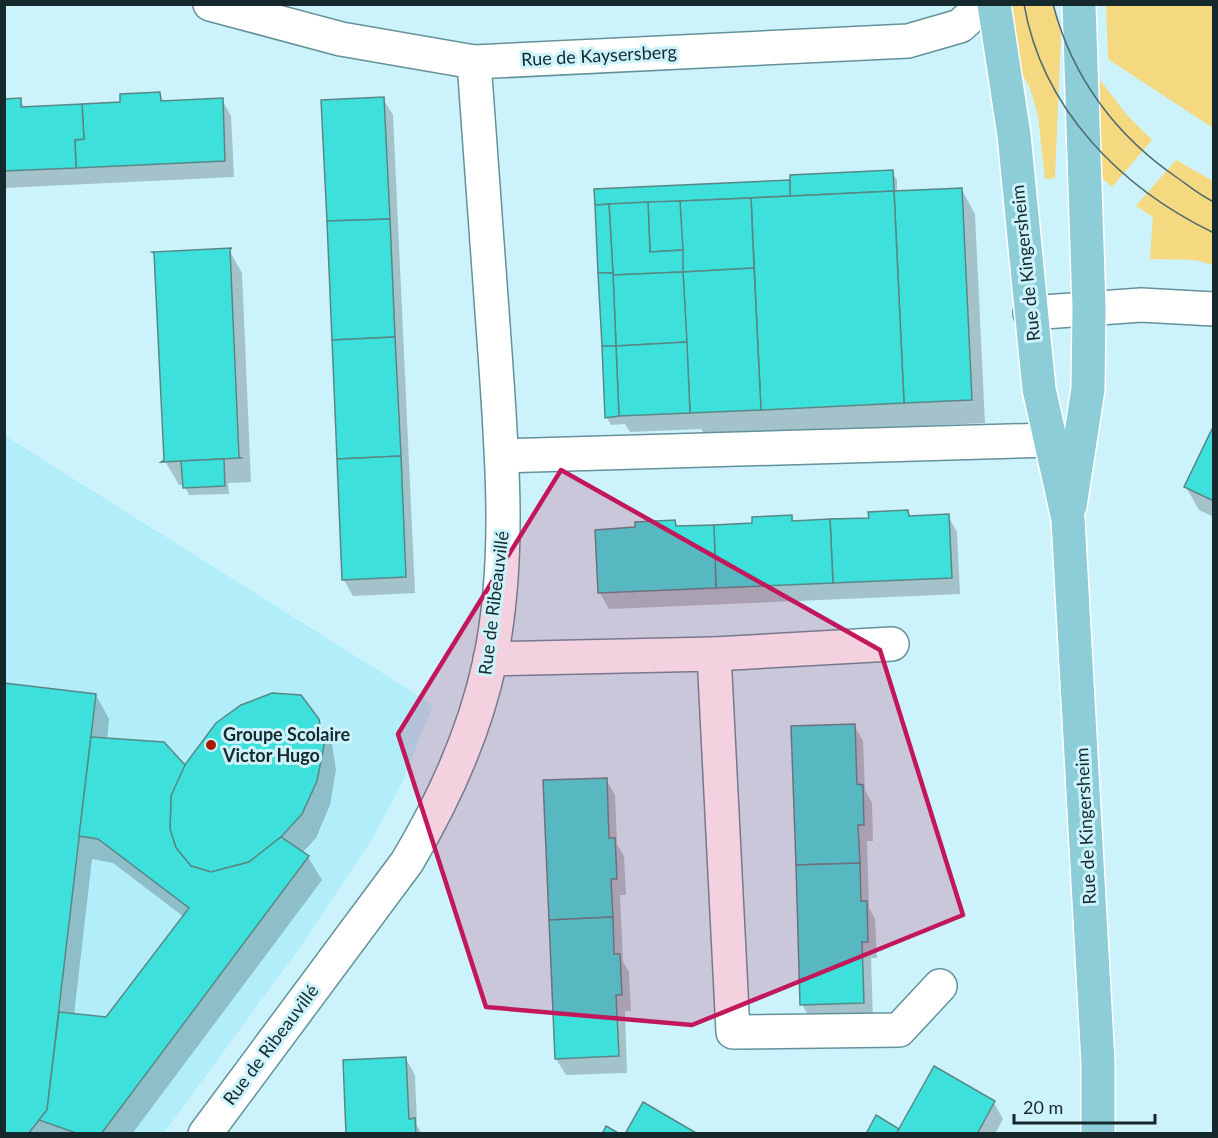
<svg xmlns="http://www.w3.org/2000/svg" width="1218" height="1138" font-family="Lato,sans-serif">
	<style>
		.built { fill: #b2eefa }
		.green { fill: #f5d981 }
		.shadow { fill: #0003; fill-rule: evenodd }
		.building { fill: #3ee0dc; stroke: #588886; stroke-width: 1.5 }
		.lines { fill: none; stroke-linecap: round; stroke-linejoin: round }
		.minor-casing { stroke: #63929b; stroke-width: 36 }
		.major-casing { stroke: #fff; stroke-width: 36 }
		.minor { stroke: #fff; stroke-width: 33 }
		.major { stroke: #8ccdd8; stroke-width: 33 }
		.tram { stroke: #516b71; stroke-width: 1.5 }
		.marked { fill: #c2185b; fill-opacity: 0.2; stroke: #c2185b; stroke-width: 4.5; stroke-linejoin: round }
		.poi-dot { fill: #a91a00; stroke: #ccf3fc; stroke-width: 2 }
		.labels { text-anchor: middle; stroke-width: 6; stroke-linejoin: round; paint-order: stroke }
		.street-label { font-size: 18px; fill: #15292d; stroke: #ccf3fc }
		.poi-label { font-size: 18px; font-weight: bold; fill: #15292d; stroke: #ccf3fc; text-anchor: start }
	</style>
	<rect width="100%" height="100%" fill="#ccf3fc"/>
	<!-- built -->
	<polygon class="built" points="4,435 433,705 401,785 371,841 306,939 164,1133 5,1133"/>
	<!-- green -->
	<g class="green">
		<polygon points="1005,5 1053,5 1061,33 1055,178 1045,179 1038,116 1030,88 1008,49"/>
		<polygon points="1106,5 1213,5 1213,128 1108,59"/>
		<polygon points="1089,66 1127,115 1152,140 1112,187 1091,168"/>
		<polygon points="1176,160 1213,181 1213,265 1195,260 1150,259 1153,217 1136,206"/>
	</g>
	<!-- shadow -->
	<g class="shadow">
		<polygon points="160,94 164,102 222,100 231,116 234,177 4,188 4,100 20,100 25,108 122,104"/>
		<polygon points="383,99 393,115 415,593 353,596 344,580"/>
		<polygon points="892,172 897,180 897,192 962,190 975,214 985,423 920,426 920,432 705,437 701,429 630,432 625,424 611,425 607,417 596,191 789,182"/>
		<polygon points="229,250 242,273 251,482 228,483 229,494 189,495 184,485 179,485 165,461"/>
		<polygon points="1214,431 1214,517 1199,510 1186,487"/>
		<polygon points="907,511 911,518 948,516 957,532 960,594 609,609 600,593 637,529 674,522 678,527 753,524 791,517 794,522 870,519"/>
		<path d="M 96,695 L 109,719 L 107,740 L 185,767 L 318,720 L 332,744 L 336,770 L 330,805 L 316,838 L 302,853 L 308,857 L 322,880 L 132,1134 L 4,1134 ZM 92,859 L 113,863 L 184,917 L 107,1019 L 74,1015 Z"/>
		<polygon points="854,725 863,741 865,790 872,803 873,841 867,841 869,908 875,919 877,958 871,958 873,1019 811,1021 802,1004"/>
		<polygon points="606,779 615,795 617,844 624,856 626,895 620,895 623,961 629,972 631,1011 625,1011 627,1073 566,1075 556,1059 544,781"/>
		<polygon points="406,1059 415,1075 417,1126 422,1134 348,1134"/>
		<polygon points="994,1103 1003,1119 995,1134 867,1134 898,1130"/>
	</g>
	<!-- building -->
	<g class="building">
		<polygon points="160,92 161,101 223,98 225,161 76,168 75,140 84,139 82,104 120,102 120,94"/>
		<polygon points="384,97 390,219 327,221 321,100"/>
		<polygon points="21,98 21,107 82,104 84,139 75,140 76,168 4,171 4,99"/>
		<polygon points="893,170 894,191 790,196 790,175"/>
		<polygon points="790,180 790,196 595,205 594,189"/>
		<polygon points="962,188 972,400 904,403 894,191"/>
		<polygon points="894,191 904,403 761,410 751,198"/>
		<polygon points="751,198 754,268 683,272 680,201"/>
		<polygon points="680,201 683,250 650,252 648,202"/>
		<polygon points="648,202 650,252 683,250 683,272 613,275 609,204"/>
		<polygon points="609,204 613,273 598,273 595,205"/>
		<polygon points="390,219 395,337 332,340 327,221"/>
		<polygon points="232,248 230,249 239,457 241,458 161,462 164,460 154,253 152,252"/>
		<polygon points="754,268 761,410 690,413 683,272"/>
		<polygon points="683,272 687,342 616,346 613,275"/>
		<polygon points="598,273 613,273 616,346 602,346"/>
		<polygon points="395,337 401,456 337,459 332,340"/>
		<polygon points="687,342 690,413 619,416 616,346"/>
		<polygon points="602,346 616,346 619,416 605,418"/>
		<polygon points="1212,429 1214,429 1214,501 1184,487"/>
		<polygon points="401,456 406,577 342,580 337,459"/>
		<polygon points="224,459 225,486 183,488 181,461"/>
		<polygon points="908,510 909,516 949,514 952,578 833,583 830,519 869,518 868,512"/>
		<polygon points="792,515 792,521 830,519 833,583 716,588 714,525 752,523 752,517"/>
		<polygon points="675,520 676,526 714,525 716,588 598,593 595,530 635,527 635,522"/>
		<polygon points="4,683 96,694 47,1110 28,1134 4,1134"/>
		<polygon points="272,693 301,695 319,719 324,746 317,781 302,814 281,837 249,862 211,872 191,866 176,848 170,829 171,796 181,770 216,723 241,705"/>
		<polygon points="855,724 857,784 863,785 864,825 858,825 860,863 796,865 791,726"/>
		<polygon points="91,737 164,742 185,765 171,796 170,829 176,848 191,866 211,872 249,862 281,837 309,856 101,1134 79,1134 39,1120 47,1110 59,1012 106,1017 189,908 98,839 79,836"/>
		<polygon points="607,778 609,838 615,838 616,858 617,879 611,879 613,917 549,920 543,780"/>
		<polygon points="860,863 861,901 867,901 868,942 862,942 864,1003 800,1005 796,865"/>
		<polygon points="613,917 614,954 620,954 622,995 616,995 619,1056 555,1059 549,920"/>
		<polygon points="406,1057 409,1119 415,1118 416,1134 346,1134 343,1060"/>
		<polygon points="934,1066 995,1101 977,1134 896,1134"/>
		<polygon points="643,1102 698,1134 625,1134"/>
		<polygon points="876,1115 899,1129 896,1134 866,1134"/>
		<polygon points="606,1126 620,1134 602,1134"/>
	</g>
	<g class="lines">
		<!-- minor casing -->
		<g class="minor-casing">
			<g id="minor">
				<polyline points="210,4 341,39 474,62 908,41 960,26 984,4"/>
				<polyline points="1030,313 1141,305 1214,309"/>
				<polyline points="502,456 1048,440"/>
				<polyline points="714,654 892,644"/>
				<polyline points="490,659 714,654 733,1032 899,1030 940,986"/>
				<path d="M 205,1134 L 407,862 C 444,800 475,732 490,661 C 511,560 502,455 495,353 C 488,256 481,159 474,62"/>
			</g>
		</g>
		<!-- major casing -->
		<g class="major-casing">
			<g id="major">
				<polyline points="994,4 1014,135 1039,389 1068,519 1098,1063 1098,1134"/>
				<polyline points="1070,506 1088,389 1089,307 1079,4"/>
			</g>
		</g>
		<!-- minor -->
		<use href="#minor" class="minor"/>
		<!-- major -->
		<use href="#major" class="major"/>
		<!-- tram -->
		<g class="tram">
			<path d="M 1024,4 C 1042,109 1121,188 1214,233"/>
			<path d="M 1053,4 C 1072,78 1117,137 1179,179 C 1190,187 1201,196 1214,202"/>
		</g>
	</g>
	<!-- marked area -->
	<path class="marked" d="M 561,470 L 880,650 L 963,915 L 692,1025 L 486,1007 L 398,734 Z"/>
	<!-- markers -->
	<circle class="poi-dot" cx="211" cy="745" r="6"/>
	<g class="labels">
		<!-- street labels -->
		<g class="street-label">
			<text transform="translate(599 56) rotate(-3)" y="6">Rue de Kaysersberg</text>
			<text transform="translate(1026 263) rotate(-96)" y="6">Rue de Kingersheim</text>
			<text transform="translate(494 603) rotate(-83)" y="6">Rue de Ribeauvillé</text>
			<text transform="translate(1086 826) rotate(-93)" y="6">Rue de Kingersheim</text>
			<text transform="translate(271 1045) rotate(-53)" y="6">Rue de Ribeauvillé</text>
		</g>
		<!-- poi labels -->
		<g class="poi-label">
			<text x="223" y="741">Groupe Scolaire<tspan x="223" dy="21">Victor Hugo</tspan></text>
		</g>
	</g>
	<!-- border -->
	<rect width="1218" height="1138" fill="none" stroke="#15292d" stroke-width="12"/>
	<!-- scale -->
	<path d="M1014 1114v9h141v-9" fill="none" stroke="#15292d" stroke-width="3"/>
	<text x="1023" y="1114" font-size="18" fill="#15292d" stroke="#ccf3fc" stroke-width="4.5" paint-order="stroke">20 m</text>
</svg>
